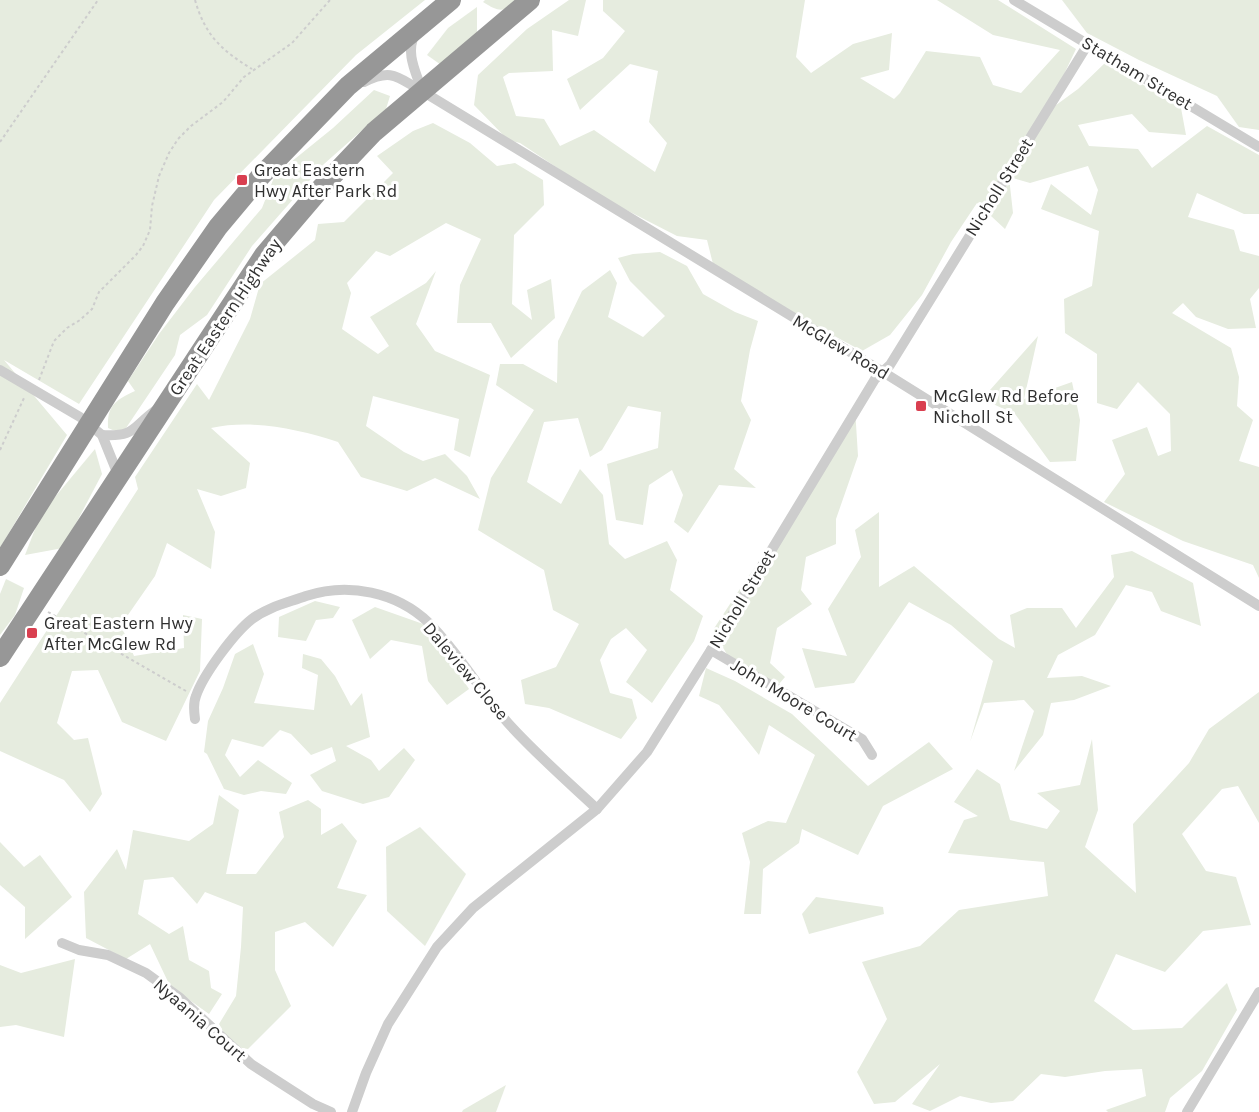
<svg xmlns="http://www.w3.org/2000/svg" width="1259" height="1112" font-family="Karla,sans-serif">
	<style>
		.green { fill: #e6ecdf }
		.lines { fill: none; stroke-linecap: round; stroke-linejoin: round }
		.path { stroke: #cdcdcd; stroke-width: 2; stroke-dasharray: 3 3; stroke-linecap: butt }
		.street { stroke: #cdcdcd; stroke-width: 10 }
		.highway { stroke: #979797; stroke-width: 20 }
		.poi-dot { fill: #d93f50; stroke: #fff; stroke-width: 2 }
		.labels { text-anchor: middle; stroke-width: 6; stroke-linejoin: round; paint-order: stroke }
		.street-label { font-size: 18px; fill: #303030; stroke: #fff }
		.poi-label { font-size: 18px; fill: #303030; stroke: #fff; text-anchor: start }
	</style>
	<rect width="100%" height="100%" fill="#fff"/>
	<!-- green -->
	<g class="green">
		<polygon points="0,0 425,0 356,55 214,200 79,404 4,360 67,435 0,548"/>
		<path d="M 485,0 L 520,0 C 504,12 500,13 483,2 Z"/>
		<polygon points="569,0 586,0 578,36 552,30 553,71 509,73 503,77 516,116 544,119 560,146 594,130 655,172 667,143 649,122 658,71 630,64 580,110 567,79 603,58 625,31 603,11 603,0 805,0 796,57 811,73 853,44 892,33 889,70 860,78 894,99 900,93 926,51 980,57 993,85 1021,93 1060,50 993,35 937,0 998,0 1076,49 1056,91 1037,119 1078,89 1106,62 1181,108 1186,135 1149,132 1132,114 1078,125 1089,146 1138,149 1152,168 1207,126 1259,155 1259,214 1244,214 1197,193 1188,217 1234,230 1240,251 1259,256 1259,288 1250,299 1256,328 1228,329 1196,317 1183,303 1172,313 1231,348 1239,377 1237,406 1253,420 1239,461 1259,467 1259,578 1253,565 1183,541 1104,502 1125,474 1112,440 1147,427 1158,456 1171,451 1170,414 1138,382 1117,409 1097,403 1097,354 1065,333 1064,299 1092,286 1099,231 1041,209 1051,184 1091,215 1098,190 1088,166 1030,183 1009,177 1013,213 1005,229 977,203 951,242 922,295 890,335 862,351 814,325 713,264 707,240 677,236 601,197 520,143 508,140 474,105 478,75 527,29"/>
		<polygon points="1062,0 1259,0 1259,130 1239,127 1217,96 1139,60 1087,33"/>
		<polygon points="477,7 477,35 444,67 427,55 448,28"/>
		<path d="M 374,90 L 390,96 L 386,109 L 324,164 L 252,246 L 207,315 L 180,335 L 175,355 L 122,434 L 108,428 C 107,405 116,400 135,391 L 128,381 L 159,334 L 195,287 L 262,208 L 275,175 L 333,128 Z"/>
		<path d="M 433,123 L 470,143 L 497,166 L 515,163 L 543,180 L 544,205 L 514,235 L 512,304 L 532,320 L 527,290 L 551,279 L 555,318 L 511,358 L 491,323 L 457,323 L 460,285 L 481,239 L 446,223 L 390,256 L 376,251 L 347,283 L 351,293 L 342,329 L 378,354 L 389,346 L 370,317 L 426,283 L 436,271 L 416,324 L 435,351 L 490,375 L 470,457 L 454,450 L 459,419 L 373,396 L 366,426 L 404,452 L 423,461 L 445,454 L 467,476 L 480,499 L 435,478 L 407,491 L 361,477 L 338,442 C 298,429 252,419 211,428 L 250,463 L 246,488 L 221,496 L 197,489 L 215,532 L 211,569 L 167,543 L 155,576 L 121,625 L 134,656 L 184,648 L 183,615 L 202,619 L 200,671 L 166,741 L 122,722 L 98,670 L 72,671 L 57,723 L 74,740 L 88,738 L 102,794 L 90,812 L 64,780 L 0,751 L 0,703 L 138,489 L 135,477 L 197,384 L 209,400 L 250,319 L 260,284 L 315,240 L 318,224 L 344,222 L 393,173 L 377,156 L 413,131 Z"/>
		<polygon points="660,252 687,266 703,294 735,312 758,321 750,350 741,401 751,420 734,469 756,488 719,485 688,533 674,522 683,495 672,470 649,485 643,525 616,520 607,464 658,448 661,412 628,406 602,450 590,457 578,418 544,422 527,482 561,504 580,469 603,495 609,544 625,559 667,541 677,560 670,590 703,616 694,641 652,703 626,682 647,650 626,628 611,639 600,660 610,693 632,699 637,718 621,739 549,708 525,704 521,680 556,667 579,624 553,610 544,570 478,530 491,478 534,410 496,385 500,364 523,364 557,383 558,341 582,291 610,270 617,283 608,317 643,337 665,316 630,281 618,258 633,254"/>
		<polygon points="1038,336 1024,399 1072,382 1080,420 1076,461 1050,462 1015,414 982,399"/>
		<polygon points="855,408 858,456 836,519 836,544 806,557 801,590 812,604 777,628 770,663 785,677 774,690 741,679 713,630 745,581 785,527"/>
		<polygon points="95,449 102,474 63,548 25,555 37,524 50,503"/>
		<polygon points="879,512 879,587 914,566 999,639 1015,648 1010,615 1027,608 1062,608 1076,628 1114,577 1111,555 1132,551 1193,583 1201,626 1161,611 1152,592 1126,585 1095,635 1058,655 1047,678 1082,676 1111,686 1074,700 1051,703 1043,735 1014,771 1034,711 1024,700 984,703 970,742 993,661 951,625 909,602 854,683 815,688 802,648 847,656 828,609 861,557 855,530"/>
		<polygon points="6,579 24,588 15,615 0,635 0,594"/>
		<polygon points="315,601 340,607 333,618 316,620 306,641 278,637 279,617"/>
		<polygon points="375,607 426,625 469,689 447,705 428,681 422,646 391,640 370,659 352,620"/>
		<polygon points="253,644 264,674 254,703 314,710 318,675 302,668 303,654 321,659 335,676 351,706 362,693 370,737 346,746 371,760 379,771 404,748 415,760 389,797 363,804 322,791 310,775 336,761 332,747 311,755 291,734 280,730 263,747 232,739 225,755 240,777 258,760 292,783 286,794 261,791 244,795 224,789 207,754 204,752 208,721 223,688 235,654"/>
		<polygon points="706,668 735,681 792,714 868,786 929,742 953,769 883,806 858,855 802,829 799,843 763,869 761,914 744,914 750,862 742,833 768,821 786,823 815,755 769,725 759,755 719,705 699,696"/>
		<polygon points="1259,692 1259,823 1238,786 1222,789 1182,834 1206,871 1236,877 1251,925 1203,931 1165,972 1116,954 1094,1001 1133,1030 1182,1028 1227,983 1237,1010 1202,1071 1170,1098 1165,1112 1108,1112 1106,1110 1146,1096 1142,1069 1105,1071 1065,1077 1041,1074 1013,1101 991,1103 960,1096 930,1111 912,1104 940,1064 895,1102 874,1104 857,1072 887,1019 862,962 920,946 959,910 1048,896 1044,862 948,853 964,820 978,816 954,802 977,769 1000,784 1010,820 1047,829 1060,811 1037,793 1080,785 1092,739 1098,810 1085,847 1136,893 1133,824 1189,763 1209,729"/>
		<polygon points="219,795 239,810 226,874 256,874 284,837 279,812 308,800 321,809 321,835 342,823 357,841 337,888 367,895 333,947 305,922 275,932 275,970 291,1006 248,1049 231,1046 219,1024 236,996 241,947 243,907 205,892 197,904 173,877 144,880 138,914 169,934 183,926 189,960 209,971 211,988 222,994 209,1014 170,986 150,944 126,959 86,938 84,892 117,849 126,870 133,830 189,841 213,824"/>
		<polygon points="420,827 466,874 425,946 387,911 386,847"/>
		<polygon points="0,842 24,867 40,855 72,897 25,939 25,907 0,885"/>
		<polygon points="816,897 883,907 884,914 809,934 802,914"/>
		<polygon points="75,959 64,1037 16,1025 0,1027 0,965 21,973"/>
		<polygon points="506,1085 496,1112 462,1112 463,1110"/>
	</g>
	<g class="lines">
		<!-- path -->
		<g class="path">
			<path d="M 195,0 C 205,35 221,50 252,69"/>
			<polyline points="0,142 98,0"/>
			<polyline points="39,380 54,341 67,328 80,320 92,309 99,292 136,255 143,246 150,230 152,206 159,176 169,153 178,139 191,126 223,102 244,77 292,43 330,0"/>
			<polyline points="0,450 24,398"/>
			<polyline points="48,612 186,691"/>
		</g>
		<!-- street -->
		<g class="street">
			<polyline points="1014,0 1259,147"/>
			<path d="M 415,34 C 405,53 416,72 422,91"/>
			<path d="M 364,82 C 392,68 397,77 422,91 L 883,372 L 1259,606"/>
			<polyline points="0,370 80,417 102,435 119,477"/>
			<path d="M 102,435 C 136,437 132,427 156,410"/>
			<polyline points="711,650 862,739 872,755"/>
			<path d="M 195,719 C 194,712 193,703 196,696 C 203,675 234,633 252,619 C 268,607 287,603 306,596 C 348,582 397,592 429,623 C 459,653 480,691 508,723 C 536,754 567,781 597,809"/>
			<polyline points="62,943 79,950 108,955 146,973 179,997 251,1064 313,1104 331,1112"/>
			<polyline points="352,1112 366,1073 388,1024 437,947 473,908 597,809 647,752 711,650 875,379 890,365 1088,44"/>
			<polyline points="1187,1112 1259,992"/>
		</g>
		<!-- highway -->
		<g class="highway">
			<polyline points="0,566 165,303 218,227 260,177 348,86 451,0"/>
			<polyline points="0,657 264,255 322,187 374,132 530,0"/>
		</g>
	</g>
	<!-- markers -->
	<g class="poi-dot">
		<rect x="236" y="174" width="12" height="12" rx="3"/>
		<rect x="915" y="400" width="12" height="12" rx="3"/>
		<rect x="26" y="627" width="12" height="12" rx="3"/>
	</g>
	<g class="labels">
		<!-- street labels -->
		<g class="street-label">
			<text transform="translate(1137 73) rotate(31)" y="6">Statham Street</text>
			<text transform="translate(999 187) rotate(-58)" y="6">Nicholl Street</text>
			<text transform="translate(225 317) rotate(-56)" y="6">Great Eastern Highway</text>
			<text transform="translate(841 347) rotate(31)" y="6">McGlew Road</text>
			<text transform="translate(742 599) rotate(-59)" y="6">Nicholl Street</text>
			<text transform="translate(466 671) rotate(50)" y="6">Daleview Close</text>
			<text transform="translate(794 700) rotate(31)" y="6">John Moore Court</text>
			<text transform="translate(200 1020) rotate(41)" y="6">Nyaania Court</text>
		</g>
		<!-- poi labels -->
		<g class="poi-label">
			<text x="254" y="176">Great Eastern<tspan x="254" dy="21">Hwy After Park Rd</tspan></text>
			<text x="933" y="402">McGlew Rd Before<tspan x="933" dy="21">Nicholl St</tspan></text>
			<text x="44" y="629">Great Eastern Hwy<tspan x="44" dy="21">After McGlew Rd</tspan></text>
		</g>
	</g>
</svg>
